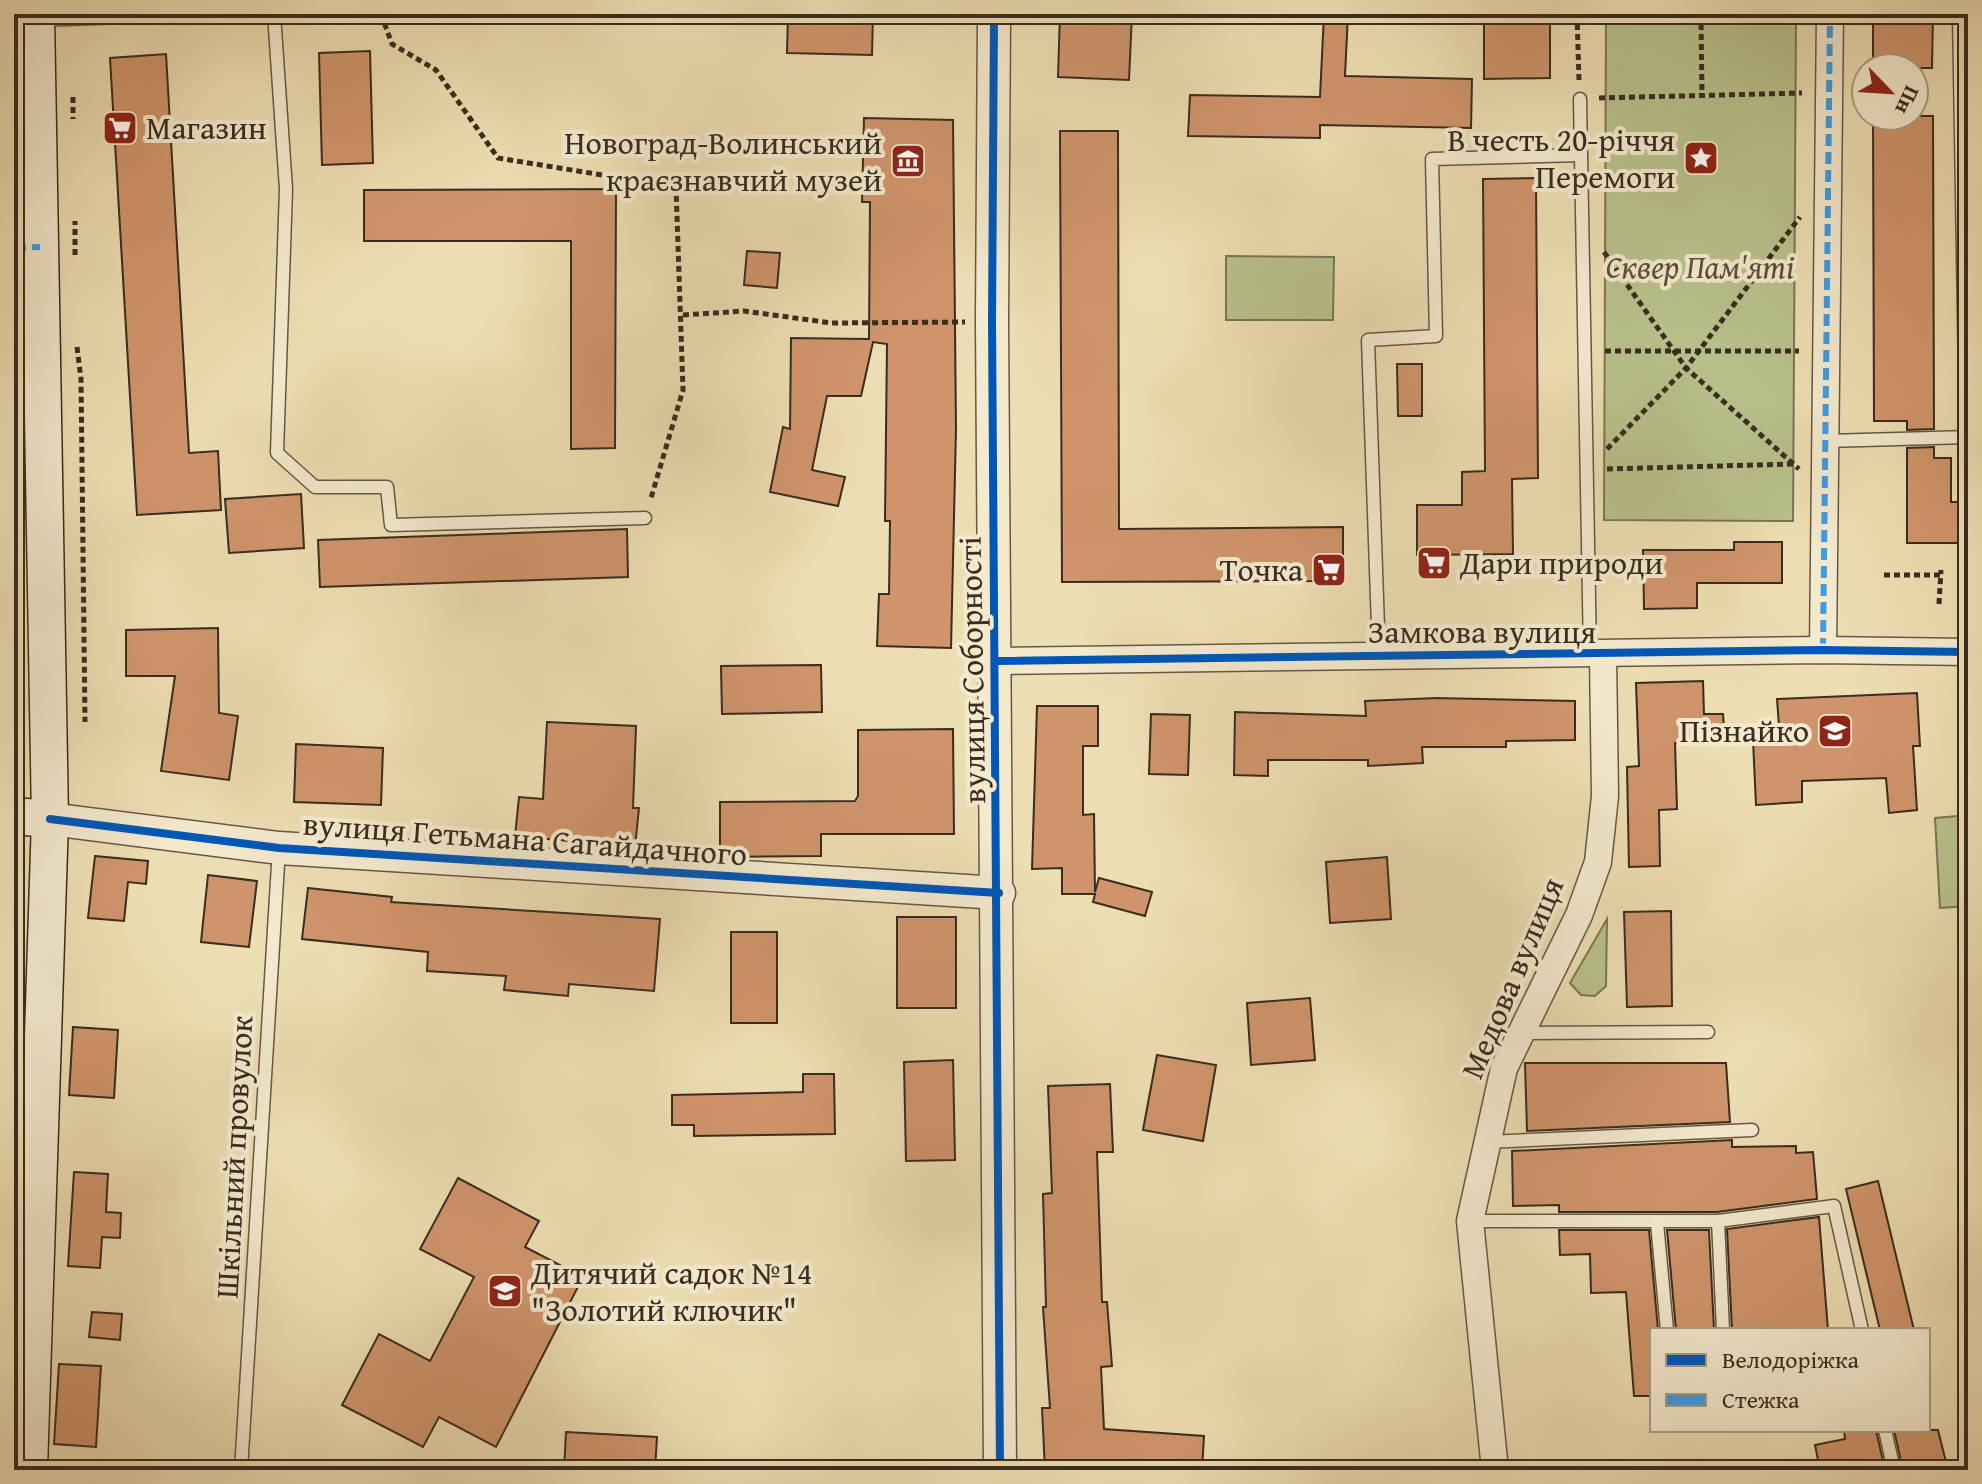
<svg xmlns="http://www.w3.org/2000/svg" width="1982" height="1484" font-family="'Gentium Book Plus',serif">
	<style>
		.green { fill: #b8c18c; stroke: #787656; stroke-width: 2 }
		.building { fill: #cf946b; stroke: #392c20; stroke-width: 2 }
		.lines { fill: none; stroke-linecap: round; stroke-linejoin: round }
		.service-casing { stroke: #665844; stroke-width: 15 }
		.minor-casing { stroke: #665844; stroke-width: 29 }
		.tertiary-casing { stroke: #665844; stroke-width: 35 }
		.secondary-casing { stroke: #392c20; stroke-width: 39 }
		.path { stroke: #392c20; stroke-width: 5; stroke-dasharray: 6 4; stroke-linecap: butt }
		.service { stroke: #f3e9cd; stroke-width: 12 }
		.minor { stroke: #f3e9cd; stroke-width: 26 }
		.tertiary { stroke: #f3e9cd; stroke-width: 32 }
		.secondary { stroke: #f3e9cd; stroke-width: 36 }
		.quiet { stroke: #3e9ce0; stroke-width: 6; stroke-dasharray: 12 6; stroke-linecap: butt }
		.cycleway-casing { stroke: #f3e9cd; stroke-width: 13 }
		.cycleway { stroke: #0057b8; stroke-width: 8 }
		.labels { text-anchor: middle; stroke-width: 8; stroke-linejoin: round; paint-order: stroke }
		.poi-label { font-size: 32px; fill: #392c20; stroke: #f3e9cd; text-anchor: end }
		.park-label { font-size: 32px; font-style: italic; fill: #59513b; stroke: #f3e9cd }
		.street-label { font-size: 32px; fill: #392c20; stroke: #f3e9cd }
	</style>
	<rect width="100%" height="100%" fill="#edddb2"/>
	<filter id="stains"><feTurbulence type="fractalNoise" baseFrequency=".0025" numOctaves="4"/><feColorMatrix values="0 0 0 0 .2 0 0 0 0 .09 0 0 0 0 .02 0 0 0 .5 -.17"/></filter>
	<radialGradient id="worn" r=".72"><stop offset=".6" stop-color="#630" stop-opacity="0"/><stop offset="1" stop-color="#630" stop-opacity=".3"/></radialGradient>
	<!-- green -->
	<g class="green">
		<polygon points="1606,14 1796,14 1793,521 1604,520"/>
		<polygon points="1226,256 1334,257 1333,320 1226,320"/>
		<polygon points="1968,815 1968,906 1940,908 1935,818"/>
		<polygon points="1607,919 1606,986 1595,996 1581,995 1570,983"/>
	</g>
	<!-- building -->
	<g class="building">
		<polygon points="788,14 873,14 872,55 787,53"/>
		<polygon points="1060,14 1132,14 1129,80 1058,77"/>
		<polygon points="1324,14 1348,14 1345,76 1472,79 1471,128 1320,125 1320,138 1188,136 1190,95 1320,97"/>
		<polygon points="1484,14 1550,14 1550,78 1484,79"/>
		<polygon points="1873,14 1933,14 1932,68 1873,68"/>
		<polygon points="370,51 373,163 322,165 319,53"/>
		<polygon points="166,54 189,453 218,451 221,510 137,515 110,58"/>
		<polygon points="1873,116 1933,116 1934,429 1907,430 1907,421 1874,421"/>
		<polygon points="864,118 953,120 956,429 951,648 877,646 879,594 889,594 890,521 885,521 887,344 873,342 861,396 827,396 812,470 845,477 838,506 770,492 783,427 790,429 791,338 869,339 870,202 862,202"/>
		<polygon points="1060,131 1118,131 1119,529 1343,527 1343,581 1062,582"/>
		<polygon points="1536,178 1538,478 1512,479 1513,554 1417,555 1417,505 1462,505 1462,472 1485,471 1483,179"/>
		<polygon points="616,189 615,448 571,449 571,241 364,241 364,190"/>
		<polygon points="747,251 780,253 777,288 744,285"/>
		<polygon points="1397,364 1422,364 1422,416 1398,416"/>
		<polygon points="1934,447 1934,458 1951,458 1951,502 1968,502 1968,543 1907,543 1907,448"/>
		<polygon points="301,494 304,548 229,553 225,499"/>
		<polygon points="627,529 628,577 320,587 318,540"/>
		<polygon points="1734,542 1782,542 1782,583 1697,583 1697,608 1644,609 1643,550 1734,550"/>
		<polygon points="218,628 219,713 238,716 229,780 161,771 175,676 126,676 126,630"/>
		<polygon points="821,665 822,712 722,714 721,666"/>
		<polygon points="1703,681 1704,714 1723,714 1725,741 1675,743 1677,809 1659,810 1660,866 1629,867 1627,767 1639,766 1636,683"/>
		<polygon points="1917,693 1920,746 1913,746 1917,810 1889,813 1886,778 1802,781 1802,802 1756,805 1753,740 1780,739 1777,699"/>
		<polygon points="1437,698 1575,701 1575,740 1506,741 1506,747 1422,747 1423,763 1368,766 1368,760 1268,760 1268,776 1234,775 1235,712 1366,716 1365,701"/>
		<polygon points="1037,706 1098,706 1098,746 1083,746 1083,815 1094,814 1095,892 1099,878 1152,892 1145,916 1093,902 1095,894 1062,894 1062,868 1032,869"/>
		<polygon points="1151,714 1190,715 1188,775 1149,774"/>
		<polygon points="547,722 636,726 633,808 639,808 635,847 515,836 519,797 543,799"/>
		<polygon points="953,729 954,834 821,834 821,856 720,857 720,802 855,801 858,796 858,730"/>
		<polygon points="296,744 383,748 381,805 294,802"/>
		<polygon points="95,856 148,861 146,884 128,882 124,921 88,918"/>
		<polygon points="1387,857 1391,919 1330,923 1326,862"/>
		<polygon points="208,875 257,881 249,947 201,942"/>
		<polygon points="308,888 392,897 391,902 660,919 654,991 569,984 568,996 504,990 506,976 427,971 428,952 302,939"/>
		<polygon points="1671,911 1672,1006 1627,1007 1624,912"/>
		<rect x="897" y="917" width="59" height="91"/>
		<rect x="731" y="932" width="46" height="91"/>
		<polygon points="1310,998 1315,1060 1251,1065 1247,1003"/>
		<polygon points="73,1027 118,1030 114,1098 69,1095"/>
		<polygon points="1157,1055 1216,1065 1203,1141 1143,1130"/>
		<polygon points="953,1060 955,1160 906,1161 904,1062"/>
		<polygon points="1525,1063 1726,1063 1730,1122 1527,1131"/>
		<polygon points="803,1074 834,1074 835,1134 694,1136 694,1125 672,1125 672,1095 803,1092"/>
		<polygon points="1110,1084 1113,1152 1097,1152 1102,1302 1107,1302 1112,1366 1101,1367 1104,1429 1204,1436 1202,1470 1045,1470 1042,1408 1050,1408 1043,1307 1046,1307 1043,1194 1052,1193 1048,1086"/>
		<polygon points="1732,1140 1732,1147 1796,1146 1796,1153 1813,1152 1817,1199 1717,1212 1559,1212 1559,1205 1513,1206 1512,1151"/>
		<polygon points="74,1172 108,1174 106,1212 121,1213 120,1238 102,1237 100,1268 68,1266"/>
		<polygon points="458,1178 539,1221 525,1247 583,1277 496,1447 439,1417 423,1447 342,1405 379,1334 430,1361 474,1277 420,1249"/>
		<polygon points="1878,1181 1914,1330 1880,1330 1846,1189"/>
		<polygon points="1819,1217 1828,1330 1732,1330 1727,1229"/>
		<polygon points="1559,1230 1649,1230 1658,1330 1652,1330 1652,1396 1634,1396 1626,1292 1591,1293 1590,1254 1560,1255"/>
		<polygon points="1667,1230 1709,1230 1714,1330 1676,1330"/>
		<polygon points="92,1312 122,1314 120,1340 89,1337"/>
		<polygon points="59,1364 101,1366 96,1447 54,1444"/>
		<polygon points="1844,1430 1876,1430 1885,1470 1820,1470 1815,1445 1845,1439"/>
		<polygon points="1894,1430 1938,1430 1948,1470 1903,1470"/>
		<polygon points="566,1432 657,1437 655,1470 564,1470"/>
	</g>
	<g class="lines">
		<!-- service casing -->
		<g class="service-casing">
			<g id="service">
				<polyline points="274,14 286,189 277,453 315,487 387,487 391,525 645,518"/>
				<polyline points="1959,14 1966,437"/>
				<polyline points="39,20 203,14"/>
				<polyline points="1580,99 1590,655"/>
				<polyline points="1827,441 1968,437"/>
				<polyline points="1379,656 1368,340 1436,336 1432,159 1581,155"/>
				<polyline points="1520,1033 1708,1032"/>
				<polyline points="1487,1142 1752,1130"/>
				<polyline points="1470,1221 1718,1221 1834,1206 1862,1330"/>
				<polyline points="1718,1221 1723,1330"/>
				<polyline points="1657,1223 1667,1330"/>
				<polyline points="1885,1430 1894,1470"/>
				<polyline points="241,1470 279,848"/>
			</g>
		</g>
		<!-- minor casing -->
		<g class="minor-casing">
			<g id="minor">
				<polyline points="1823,650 1830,14"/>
				<polyline points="995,661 1823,650 1968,652"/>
				<polyline points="1495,1470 1470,1221 1504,1068 1579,915 1598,862 1605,796 1603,655"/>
			</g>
		</g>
		<!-- tertiary casing -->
		<g class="tertiary-casing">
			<g id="tertiary">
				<polyline points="994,14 992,321 1000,1470"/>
				<polyline points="50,819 279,848 999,893"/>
			</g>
		</g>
		<!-- secondary casing -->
		<g class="secondary-casing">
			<g id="secondary">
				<polyline points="14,816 50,819"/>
				<polyline points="29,1470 50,819 36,14"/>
			</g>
		</g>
		<!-- path -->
		<g class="path">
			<polyline points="381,14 392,44 436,70 498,158 676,187 683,390 651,498"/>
			<polyline points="1577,14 1579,80"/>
			<polyline points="1701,14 1702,96"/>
			<polyline points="1737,14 1737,18"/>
			<polyline points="73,97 73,119"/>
			<polyline points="1599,98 1802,93"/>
			<polyline points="1604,252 1686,368 1799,469"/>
			<polyline points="75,255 75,221"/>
			<polyline points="683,315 744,311 832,323 965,322"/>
			<polyline points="77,347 81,379 85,722"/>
			<polyline points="1605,351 1799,351"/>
			<polyline points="1607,449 1686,368 1800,217"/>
			<polyline points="1607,469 1793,464"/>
			<polyline points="1884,575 1940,575"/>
			<polyline points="1939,604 1941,570"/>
		</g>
		<!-- service -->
		<use href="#service" class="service"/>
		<!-- minor -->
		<use href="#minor" class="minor"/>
		<!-- tertiary -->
		<use href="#tertiary" class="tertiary"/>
		<!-- secondary -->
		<use href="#secondary" class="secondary"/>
		<!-- quiet -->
		<g class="quiet">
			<polyline points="14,248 40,247"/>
			<polyline points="1823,650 1830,14"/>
		</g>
		<!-- cycleway casing -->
		<g class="cycleway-casing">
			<g id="cycleway">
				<polyline points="994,14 992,321 1000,1470"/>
				<polyline points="995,661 1823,650 1968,652"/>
				<polyline points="50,819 279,848 999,893"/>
			</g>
		</g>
		<!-- cycleway -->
		<use href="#cycleway" class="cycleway"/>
	</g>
	<!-- icons -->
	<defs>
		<g id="supermarket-square" transform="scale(1.8)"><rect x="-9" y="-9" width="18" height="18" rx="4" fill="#8f2418" stroke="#f3e9cd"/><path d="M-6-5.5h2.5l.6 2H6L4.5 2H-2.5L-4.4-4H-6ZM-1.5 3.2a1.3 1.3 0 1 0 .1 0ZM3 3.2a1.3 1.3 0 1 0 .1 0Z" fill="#fff"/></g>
		<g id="sight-square" transform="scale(1.8)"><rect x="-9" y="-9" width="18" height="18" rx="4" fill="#8f2418" stroke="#f3e9cd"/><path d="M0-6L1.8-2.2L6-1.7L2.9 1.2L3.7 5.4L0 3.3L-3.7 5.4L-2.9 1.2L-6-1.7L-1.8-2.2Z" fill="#fff"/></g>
		<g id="museum-square" transform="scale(1.8)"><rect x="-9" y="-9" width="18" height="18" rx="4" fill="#8f2418" stroke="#f3e9cd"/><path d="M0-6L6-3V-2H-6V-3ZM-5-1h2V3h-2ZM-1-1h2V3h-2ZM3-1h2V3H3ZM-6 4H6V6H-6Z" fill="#fff"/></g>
		<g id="school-square" transform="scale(1.8)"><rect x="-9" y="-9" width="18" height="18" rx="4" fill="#8f2418" stroke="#f3e9cd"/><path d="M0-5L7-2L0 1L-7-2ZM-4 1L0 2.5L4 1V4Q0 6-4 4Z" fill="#fff"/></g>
	</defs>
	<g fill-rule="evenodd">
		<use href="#supermarket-square" x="120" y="128"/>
		<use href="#sight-square" x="1701" y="158"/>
		<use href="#museum-square" x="908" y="161"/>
		<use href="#supermarket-square" x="1434" y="563"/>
		<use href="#supermarket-square" x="1329" y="570"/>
		<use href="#school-square" x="1835" y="731"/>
		<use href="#school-square" x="505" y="1291"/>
	</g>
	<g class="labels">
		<!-- poi labels -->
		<g class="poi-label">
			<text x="146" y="139" text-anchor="start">Магазин</text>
			<text x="1675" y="151">В честь 20-річчя<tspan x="1675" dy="37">Перемоги</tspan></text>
			<text x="882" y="154">Новоград-Волинський<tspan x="882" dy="37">краєзнавчий музей</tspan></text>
			<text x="1460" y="574" text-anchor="start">Дари природи</text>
			<text x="1303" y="581">Точка</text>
			<text x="1809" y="742">Пізнайко</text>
			<text x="531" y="1284" text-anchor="start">Дитячий садок №14<tspan x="531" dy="37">"Золотий ключик"</tspan></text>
		</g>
		<!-- park labels -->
		<g class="park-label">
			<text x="1700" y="278">Сквер Пам'яті</text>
		</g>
		<!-- street labels -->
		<g class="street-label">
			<text x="1482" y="643">Замкова вулиця</text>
			<text transform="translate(972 670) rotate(-91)" y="11">вулиця Соборності</text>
			<text transform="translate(525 839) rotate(4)" y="11">вулиця Гетьмана Сагайдачного</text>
			<text transform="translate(1512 978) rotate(-67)" y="11">Медова вулиця</text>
			<text transform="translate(234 1157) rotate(-87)" y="11">Шкільний провулок</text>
		</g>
	</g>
	<!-- margin -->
	<rect width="1982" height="1484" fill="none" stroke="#edddb2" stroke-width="48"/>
	<rect x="16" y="16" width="1950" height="1452" fill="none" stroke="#392c20" stroke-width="4"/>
	<rect x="24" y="24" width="1934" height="1436" fill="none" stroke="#392c20" stroke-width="2"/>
	<!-- legend -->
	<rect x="1650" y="1328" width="280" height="104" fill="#f3e9cd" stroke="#a99d88" stroke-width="2"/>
	<rect x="1666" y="1354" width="40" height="12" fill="#0057b8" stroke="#a99d88" stroke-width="2"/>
	<text x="1722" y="1368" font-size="24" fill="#392c20">Велодоріжка</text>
	<rect x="1666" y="1394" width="40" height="12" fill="#3e9ce0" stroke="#a99d88" stroke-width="2"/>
	<text x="1722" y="1408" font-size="24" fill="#392c20">Стежка</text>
	<!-- north arrow -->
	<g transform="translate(1890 92) rotate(115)"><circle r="38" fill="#f3e9cd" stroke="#a99d88" stroke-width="2"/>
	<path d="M0-6L14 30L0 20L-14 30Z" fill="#8f2418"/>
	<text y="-12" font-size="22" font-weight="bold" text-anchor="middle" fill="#392c20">Пн</text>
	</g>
	<rect width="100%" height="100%" filter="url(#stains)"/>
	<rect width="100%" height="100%" fill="url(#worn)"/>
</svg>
